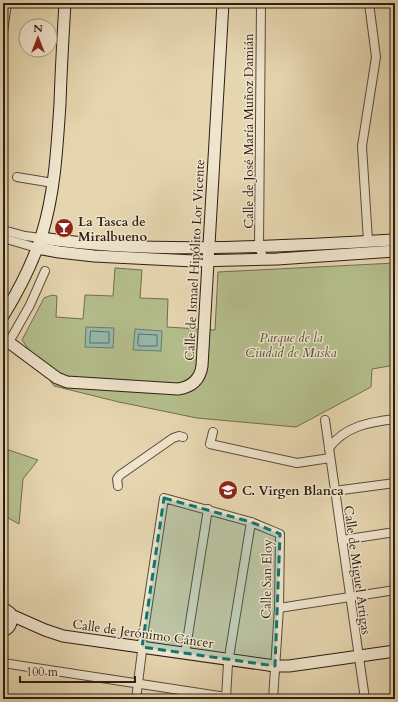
<svg xmlns="http://www.w3.org/2000/svg" width="398" height="702" font-family="Cardo,serif">
	<style>
		.green { fill: #b4be8c; stroke: #706e50 }
		.water { fill: #96b9ac; stroke: #6c7b6f }
		.lines { fill: none; stroke-linecap: round; stroke-linejoin: round }
		.shore { stroke: #616c60; stroke-width: 1 }
		.street-casing { stroke: #5a4c3b; stroke-width: 10 }
		.secondary-casing { stroke: #2c1e14; stroke-width: 13 }
		.street { stroke: #efe4cc; stroke-width: 8 }
		.secondary { stroke: #efe4cc; stroke-width: 11 }
		.marked { fill: #0f766e; fill-opacity: 0.2; stroke: #0f766e; stroke-width: 3; stroke-dasharray: 8 5; stroke-linejoin: round }
		.labels { text-anchor: middle; stroke-width: 3; stroke-linejoin: round; paint-order: stroke }
		.street-label { font-size: 13px; fill: #2c1e14; stroke: #efe4cc }
		.poi-label { font-size: 13px; font-weight: bold; fill: #2c1e14; stroke: #efe4cc; text-anchor: start }
		.park-label { font-size: 13px; font-style: italic; fill: #554e38; stroke: #efe4cc }
	</style>
	<rect width="100%" height="100%" fill="#e6d6b0"/>
	<filter id="stains"><feTurbulence type="fractalNoise" baseFrequency=".005" numOctaves="4"/><feColorMatrix values="0 0 0 0 .2 0 0 0 0 .09 0 0 0 0 .02 0 0 0 .5 -.17"/></filter>
	<radialGradient id="worn" r=".72"><stop offset=".6" stop-color="#630" stop-opacity="0"/><stop offset="1" stop-color="#630" stop-opacity=".3"/></radialGradient>
	<!-- green -->
	<g class="green">
		<polygon points="395,263 395,365 372,369 371,387 296,427 197,418 119,402 54,386 22,340 44,298 52,295 57,296 56,317 83,319 85,295 113,296 115,268 142,270 140,298 168,299 167,327 215,330 218,272"/>
		<polygon points="3,448 38,460 23,479 19,524 3,515"/>
	</g>
	<!-- water -->
	<g class="water">
		<polygon points="86,327 114,328 113,348 85,347"/>
		<polygon points="135,329 162,331 161,351 133,350"/>
	</g>
	<g class="lines">
		<!-- shore -->
		<g class="shore">
			<polygon points="91,331 109,332 109,343 90,343"/>
			<polygon points="139,334 157,335 157,346 139,346 138,344"/>
		</g>
		<!-- street casing -->
		<g class="street-casing">
			<g id="street">
				<polyline points="261,3 259,247 264,259"/>
				<polyline points="3,32 7,3"/>
				<polyline points="17,177 53,183"/>
				<polyline points="3,230 25,236 41,238"/>
				<polyline points="3,238 37,248"/>
				<polyline points="368,241 362,146 376,57 369,3"/>
				<polyline points="9,342 30,305 45,271"/>
				<polyline points="325,420 365,699"/>
				<polyline points="213,432 210,444 297,463 330,458"/>
				<path d="M 329,448 C 345,426 370,422 395,419"/>
				<polyline points="118,486 117,479 120,475 173,438 179,436 183,437"/>
				<polyline points="334,491 395,483"/>
				<polyline points="342,540 395,532"/>
				<polyline points="279,608 395,590"/>
				<polyline points="185,654 208,509"/>
				<polyline points="3,663 226,697"/>
				<polyline points="136,699 142,651 142,643 164,498 251,522 280,534 279,608 273,699"/>
				<polyline points="226,699 228,663 251,522"/>
			</g>
		</g>
		<!-- secondary casing -->
		<g class="secondary-casing">
			<g id="secondary">
				<path d="M 41,238 C 159,255 277,246 395,240"/>
				<polyline points="37,248 59,252 94,256 194,261 277,259 395,251"/>
				<path d="M 3,316 C 19,290 33,263 42,234 C 55,192 57,147 60,104 C 61,70 63,37 65,3"/>
				<path d="M 3,338 L 57,378 L 67,382 L 178,389 C 191,387 200,380 202,366 L 223,3"/>
				<path d="M 3,608 L 10,613 C 13,621 11,628 3,631"/>
				<polyline points="11,615 45,630 63,636 275,666 289,666 395,651"/>
			</g>
		</g>
		<!-- street -->
		<use href="#street" class="street"/>
		<!-- secondary -->
		<use href="#secondary" class="secondary"/>
	</g>
	<!-- marked area -->
	<path class="marked" d="M 164,498 L 251,522 L 280,534 L 275,666 L 142,647 Z"/>
	<!-- icons -->
	<defs>
		<g id="bar-disc" transform="scale(1)"><circle r="9.5" fill="#8f2418" stroke="#efe4cc"/><path d="M-6-5H6L.8 .8V4.5H3.5V6h-7V4.5H-.8V.8Z" fill="#fff"/></g>
		<g id="university-disc" transform="scale(1)"><circle r="9.5" fill="#8f2418" stroke="#efe4cc"/><path d="M0-5L7-2L0 1L-7-2ZM-4 1L0 2.5L4 1V4Q0 6-4 4Z" fill="#fff"/></g>
	</defs>
	<g fill-rule="evenodd">
		<use href="#bar-disc" x="64" y="228"/>
		<use href="#university-disc" x="228" y="490"/>
	</g>
	<g class="labels">
		<!-- street labels -->
		<g class="street-label">
			<text transform="translate(248 131) rotate(-90)" y="5">Calle de José María Muñoz Damián</text>
			<text transform="translate(194 260) rotate(-87)" y="5">Calle de Ismael Hipólito Lor Vicente</text>
			<text transform="translate(358 570) rotate(82)" y="5">Calle de Miguel Artigas</text>
			<text transform="translate(266 579) rotate(-89)" y="5">Calle San Eloy</text>
			<text transform="translate(143 633) rotate(8)" y="5">Calle de Jerónimo Cáncer</text>
		</g>
		<!-- poi labels -->
		<g class="poi-label">
			<text x="78" y="226">La Tasca de<tspan x="78" dy="15">Miralbueno</tspan></text>
			<text x="242" y="495">C. Virgen Blanca</text>
		</g>
		<!-- park labels -->
		<g class="park-label">
			<text x="291" y="342">Parque de la<tspan x="291" dy="15">Ciudad de Maska</tspan></text>
		</g>
	</g>
	<!-- margin -->
	<rect width="398" height="702" fill="none" stroke="#e6d6b0" stroke-width="16"/>
	<rect x="4" y="4" width="390" height="694" fill="none" stroke="#2c1e14" stroke-width="2"/>
	<rect x="8" y="8" width="382" height="686" fill="none" stroke="#2c1e14"/>
	<!-- north arrow -->
	<g transform="translate(38 38)"><circle r="19" fill="#efe4cc" stroke="#a19582"/>
	<path d="M0-3L7 15L0 10L-7 15Z" fill="#8f2418"/>
	<text y="-6" font-size="11" font-weight="bold" text-anchor="middle" fill="#2c1e14">N</text>
	</g>
	<!-- scale -->
	<path d="M20 676v6h115v-6" fill="none" stroke="#2c1e14" stroke-width="2"/>
	<text x="26" y="676" font-size="12" fill="#2c1e14" stroke="#efe4cc" stroke-width="3" paint-order="stroke">100 m</text>
	<rect width="100%" height="100%" filter="url(#stains)"/>
	<rect width="100%" height="100%" fill="url(#worn)"/>
</svg>
